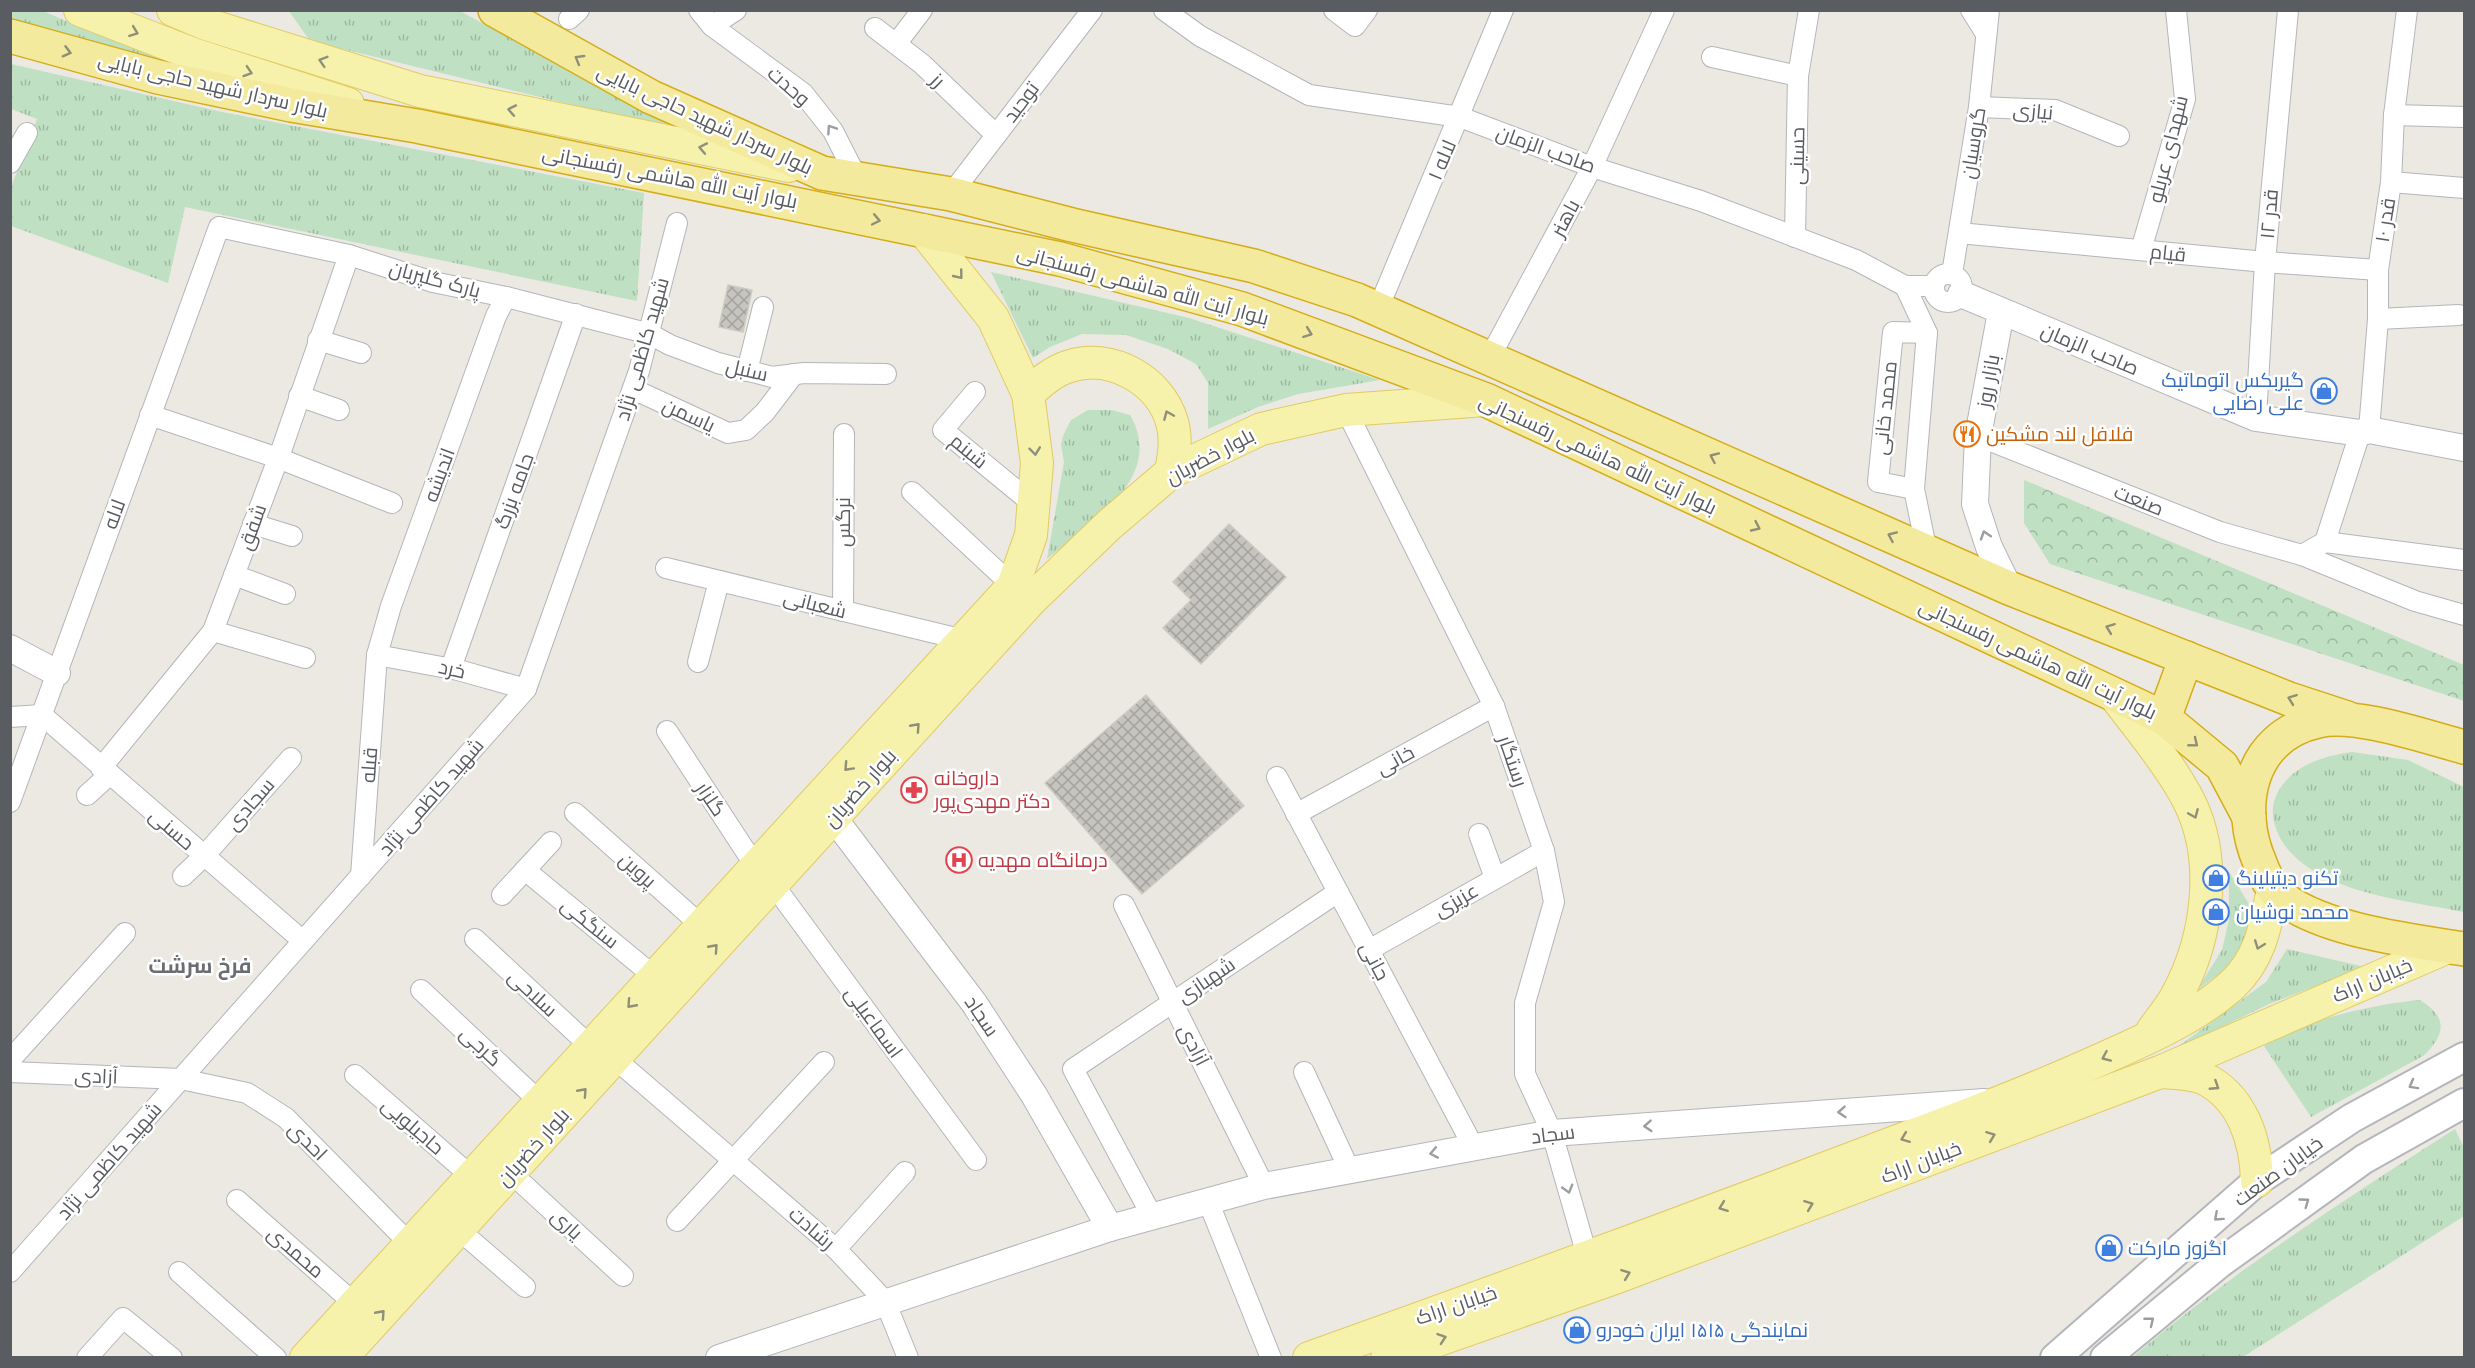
<svg xmlns="http://www.w3.org/2000/svg" width="2475" height="1368" font-family="'PT Sans',Cairo,sans-serif">
	<style>
		.grass { fill: url(#grass-tufts) }
		.forest { fill: url(#forest-crowns) }
		.building { fill: url(#building-cross-hatch); stroke: #cecbc0; stroke-width: 1.5 }
		.lines { fill: none; stroke-linecap: round; stroke-linejoin: round }
		.minor-casing { stroke: #b3b6ba; stroke-width: 22 }
		.tertiary-casing { stroke: #b3b6ba; stroke-width: 28 }
		.secondary-casing { stroke: #b4b6bc; stroke-width: 32 }
		.primary-casing { stroke: #e2cb63; stroke-width: 34 }
		.trunk-casing { stroke: #d4ad17; stroke-width: 36 }
		.minor { stroke: #fff; stroke-width: 20 }
		.tertiary { stroke: #fff; stroke-width: 26 }
		.secondary { stroke: #fff; stroke-width: 28 }
		.primary { stroke: #f6f1ab; stroke-width: 32 }
		.trunk { stroke: #f4ea9e; stroke-width: 33 }
		.oneway { stroke: #90907a }
		.oneway2 { stroke: #8f8e76 }
		.oneway3 { stroke: #9b9da0 }
		.labels { text-anchor: middle; stroke-width: 5; stroke-linejoin: round; paint-order: stroke }
		.street-label { font-size: 20px; fill: #595c60; stroke: #fff }
		.shop-label { font-size: 20px; fill: #366cbe; stroke: #fff; text-anchor: start }
		.food-label { font-size: 20px; fill: #c56008; stroke: #fff; text-anchor: start }
		.health-label { font-size: 20px; fill: #be3a42; stroke: #fff; text-anchor: start }
		.neighbourhood-label { font-size: 21px; font-weight: bold; fill: #6a6d72; stroke: #fff }
	</style>
	<defs>
		<pattern id="grass-tufts" width="24" height="20" patternUnits="userSpaceOnUse" patternTransform="scale(1.5)"><rect width="24" height="20" fill="#bfe0c3"/><path d="M3 7l-1-3M5 7V3M7 7l1-3M15 17l-1-3M17 17v-4M19 17l1-3" fill="none" stroke="#9eb9a2"/></pattern>
		<pattern id="forest-crowns" width="20" height="18" patternUnits="userSpaceOnUse" patternTransform="scale(1.5)"><rect width="20" height="18" fill="#bfe0c3"/><path d="M2 6a3 3 0 1 1 6 0M12 15a3 3 0 1 1 6 0" fill="none" stroke="#9eb9a2"/></pattern>
		<pattern id="building-cross-hatch" width="8" height="8" patternUnits="userSpaceOnUse" patternTransform="scale(1.5)"><rect width="8" height="8" fill="#c6c4be"/><path d="M0 0l8 8M0 8l8-8" fill="none" stroke="#a4a29e"/></pattern>
	</defs>
	<rect width="100%" height="100%" fill="#ebe9e1"/>
	<!-- grass -->
	<g class="grass">
		<polygon points="10,11 43,11 73,24 257,93 11,26"/>
		<polygon points="289,11 460,11 680,131 310,41"/>
		<polygon points="11,64 222,112 644,193 637,301 185,207 168,283 11,226 10,190 37,119 11,109"/>
		<polygon points="991,272 1189,318 1380,380 1298,394 1258,407 1208,429 1208,383 1196,364 1168,349 1126,335 1082,334 1050,347 1033,358"/>
		<path d="M 1088,410 L 1112,410 L 1130,415 C 1167,478 1088,525 1047,559 L 1064,462 L 1061,445 L 1063,436 L 1071,420 Z"/>
		<path d="M 2352,752 L 2408,760 L 2464,787 L 2464,912 C 2408,900 2309,893 2279,836 C 2272,822 2270,806 2278,792 C 2293,765 2323,756 2352,752 Z"/>
		<polygon points="2229,872 2249,904 2252,923 2241,947 2226,969 2197,990 2222,950 2229,920"/>
		<polygon points="2287,949 2365,967 2269,1004 2172,1051 2266,982"/>
		<path d="M 2420,1000 C 2448,1017 2446,1035 2423,1056 L 2311,1117 L 2264,1046 C 2295,1021 2381,1003 2420,1000 Z"/>
		<path d="M 2455,1129 L 2464,1148 L 2464,1216 L 2243,1357 L 2133,1357 C 2233,1271 2344,1200 2455,1129 Z"/>
	</g>
	<!-- forest -->
	<polygon class="forest" points="2024,480 2464,665 2464,701 2050,564 2024,523"/>
	<!-- building -->
	<g class="building">
		<polygon points="728,285 752,290 743,332 719,327"/>
		<polygon points="1229,524 1286,577 1201,664 1163,628 1191,600 1173,582"/>
		<polygon points="1146,695 1244,806 1142,894 1045,783"/>
	</g>
	<g class="lines">
		<!-- minor casing -->
		<g class="minor-casing">
			<g id="minor">
				<polyline points="699,10 712,26 803,93 833,131 858,180"/>
				<polyline points="1164,10 1200,36 1309,95 1460,117 1592,167 1701,201 1856,260 1905,286 1934,286"/>
				<polyline points="1334,10 1355,26 1367,10"/>
				<polyline points="1971,10 1986,34"/>
				<polyline points="569,19 579,10"/>
				<polyline points="712,26 736,10"/>
				<polyline points="875,28 922,64 996,135"/>
				<polyline points="896,44 922,10"/>
				<polyline points="1712,57 1798,76"/>
				<polyline points="1979,107 2055,110 2119,136"/>
				<polyline points="2394,115 2464,117"/>
				<polyline points="10,163 27,133"/>
				<polyline points="2391,182 2464,188"/>
				<polyline points="951,194 1092,10"/>
				<polyline points="1959,233 2265,262 2378,270"/>
				<polyline points="1795,237 1798,76 1809,10"/>
				<polyline points="2141,250 2185,99 2176,10"/>
				<polyline points="1952,274 1979,107 1989,10"/>
				<circle cx="1948" cy="288" r="14"/>
				<polyline points="1905,286 1927,333 1914,489 1927,552"/>
				<polyline points="1378,309 1503,10"/>
				<polyline points="2378,319 2459,315"/>
				<polyline points="318,340 361,353"/>
				<polyline points="1490,357 1592,167 1664,10"/>
				<polyline points="747,371 763,307"/>
				<polyline points="633,389 728,433 746,430 765,412 794,374"/>
				<polyline points="975,392 943,430 1033,504"/>
				<polyline points="299,396 339,410"/>
				<polyline points="1346,410 1494,706 1544,851 1554,902 1525,1003 1525,1074 1552,1133 1588,1259"/>
				<polyline points="150,415 278,458 392,503"/>
				<polyline points="2256,418 2265,262 2288,10"/>
				<polyline points="2369,430 2378,319 2378,270 2391,182 2394,115 2407,10"/>
				<polyline points="1978,436 2220,532 2302,555 2325,542 2464,560"/>
				<polyline points="1914,489 1878,482 1893,332 1927,333"/>
				<polyline points="912,492 1013,586"/>
				<polyline points="253,524 292,536"/>
				<polyline points="2325,542 2360,433"/>
				<polyline points="2302,555 2415,601 2464,615"/>
				<polyline points="666,568 964,640"/>
				<polyline points="234,575 285,594"/>
				<polyline points="843,611 844,434"/>
				<polyline points="213,631 305,658"/>
				<polyline points="377,655 458,670 526,689"/>
				<polyline points="698,662 719,581"/>
				<polyline points="451,668 576,314"/>
				<polyline points="10,717 42,715 303,941"/>
				<polyline points="667,731 756,867"/>
				<polyline points="101,768 213,631 281,451 349,255"/>
				<polyline points="1277,777 1473,1146"/>
				<polyline points="87,795 109,775"/>
				<polyline points="10,802 219,227 349,255 433,282 506,297 650,334 670,345 718,363 772,377 804,373 886,374"/>
				<polyline points="575,813 702,926"/>
				<polyline points="1296,814 1494,706"/>
				<polyline points="1479,834 1495,878"/>
				<polyline points="525,870 655,977"/>
				<polyline points="183,876 204,856 291,758"/>
				<polyline points="361,876 377,655 391,606 496,316 506,297"/>
				<polyline points="773,884 976,1160"/>
				<polyline points="502,895 551,842"/>
				<polyline points="1124,905 1264,1186"/>
				<polyline points="475,939 591,1047"/>
				<polyline points="1369,950 1544,851"/>
				<polyline points="421,990 540,1102"/>
				<polyline points="614,1058 836,1249 885,1301 908,1358"/>
				<polyline points="10,1060 125,933"/>
				<polyline points="10,1072 181,1079 247,1093 286,1118 410,1244"/>
				<polyline points="1304,1072 1349,1169"/>
				<polyline points="355,1075 472,1177"/>
				<polyline points="510,1172 623,1276"/>
				<polyline points="237,1200 355,1304"/>
				<polyline points="1208,1201 1271,1358"/>
				<polyline points="1152,1216 1073,1069 1338,892"/>
				<polyline points="677,1221 824,1062"/>
				<polyline points="458,1229 525,1287"/>
				<polyline points="836,1249 905,1172"/>
				<polyline points="10,1272 526,689 639,371 677,223"/>
				<polyline points="179,1272 276,1358"/>
				<polyline points="87,1358 123,1318 172,1358"/>
			</g>
		</g>
		<!-- tertiary casing -->
		<g class="tertiary-casing">
			<g id="tertiary">
				<polyline points="1961,294 2256,418 2360,433 2369,430 2464,448"/>
				<polyline points="2001,312 1978,436 1975,504 1989,547 2009,588"/>
				<polyline points="10,648 57,673"/>
				<polyline points="833,817 974,1003 1034,1095 1110,1228"/>
				<polyline points="719,1358 1110,1228 1264,1186 1552,1133 1984,1102"/>
			</g>
		</g>
		<!-- secondary casing -->
		<g class="secondary-casing">
			<g id="secondary">
				<polyline points="2055,1358 2257,1181 2352,1118 2464,1057"/>
				<polyline points="2105,1358 2220,1263 2364,1159 2464,1103"/>
			</g>
		</g>
		<!-- primary casing -->
		<g class="primary-casing">
			<g id="primary">
				<polyline points="80,10 193,54 348,104"/>
				<polyline points="173,10 206,24 420,91 789,166"/>
				<path d="M 1028,394 C 1041,382 1053,371 1070,366 C 1111,353 1160,380 1172,422 C 1177,439 1174,455 1171,472"/>
				<path d="M 2115,696 C 2138,727 2165,758 2184,792 C 2220,853 2209,937 2176,997 C 2169,1009 2160,1020 2152,1031"/>
				<path d="M 2161,1072 C 2174,1073 2190,1073 2203,1078 C 2243,1097 2256,1141 2257,1181"/>
				<polyline points="306,1358 1013,586 1031,535 1037,463 1028,394 993,318 923,230"/>
				<polyline points="341,1358 1031,600 1109,525 1171,472 1261,429 1346,410 1486,400"/>
				<path d="M 1309,1358 C 1508,1287 1706,1214 1903,1139 C 1971,1114 2038,1088 2104,1058 C 2147,1039 2199,1016 2233,984 C 2261,958 2266,923 2273,889"/>
				<polyline points="1387,1358 1612,1279 2160,1072 2448,947"/>
			</g>
		</g>
		<!-- trunk casing -->
		<g class="trunk-casing">
			<g id="trunk">
				<polyline points="495,10 651,97 822,173 951,194 1072,225 1254,266 1357,300 2009,588 2289,699 2347,718"/>
				<polyline points="10,36 158,77 291,105 417,126 1060,259 1242,309 1486,400 2164,718 2222,766 2249,817"/>
				<polyline points="2164,718 2186,658"/>
				<path d="M 2464,747 C 2426,737 2355,712 2318,721 C 2250,736 2235,806 2260,863 C 2265,877 2273,891 2285,900 C 2328,931 2413,941 2464,949"/>
			</g>
		</g>
		<!-- minor -->
		<use href="#minor" class="minor"/>
		<!-- tertiary -->
		<use href="#tertiary" class="tertiary"/>
		<!-- secondary -->
		<use href="#secondary" class="secondary"/>
		<!-- primary -->
		<use href="#primary" class="primary"/>
		<!-- trunk -->
		<use href="#trunk" class="trunk"/>
	</g>
	<!-- one-way arrows -->
	<defs><path id="oneway-chevron" d="M-2-3.5L2.5 0L-2 3.5" fill="none" stroke-width="1.6" stroke-linecap="round" stroke-linejoin="round" transform="scale(1.5)"/></defs>
	<g class="oneway">
		<use href="#oneway-chevron" transform="translate(134 32) rotate(21)"/>
		<use href="#oneway-chevron" transform="translate(323 61) rotate(-163)"/>
		<use href="#oneway-chevron" transform="translate(248 72) rotate(18)"/>
		<use href="#oneway-chevron" transform="translate(512 110) rotate(-169)"/>
		<use href="#oneway-chevron" transform="translate(703 148) rotate(-169)"/>
		<use href="#oneway-chevron" transform="translate(959 275) rotate(51)"/>
		<use href="#oneway-chevron" transform="translate(1168 415) rotate(-113)"/>
		<use href="#oneway-chevron" transform="translate(1035 451) rotate(83)"/>
		<use href="#oneway-chevron" transform="translate(916 727) rotate(-48)"/>
		<use href="#oneway-chevron" transform="translate(848 767) rotate(133)"/>
		<use href="#oneway-chevron" transform="translate(2194 814) rotate(67)"/>
		<use href="#oneway-chevron" transform="translate(2259 945) rotate(111)"/>
		<use href="#oneway-chevron" transform="translate(714 948) rotate(-48)"/>
		<use href="#oneway-chevron" transform="translate(631 1004) rotate(132)"/>
		<use href="#oneway-chevron" transform="translate(2106 1057) rotate(156)"/>
		<use href="#oneway-chevron" transform="translate(2215 1086) rotate(33)"/>
		<use href="#oneway-chevron" transform="translate(583 1092) rotate(-48)"/>
		<use href="#oneway-chevron" transform="translate(1991 1136) rotate(-21)"/>
		<use href="#oneway-chevron" transform="translate(1905 1138) rotate(159)"/>
		<use href="#oneway-chevron" transform="translate(1809 1205) rotate(-21)"/>
		<use href="#oneway-chevron" transform="translate(1723 1207) rotate(159)"/>
		<use href="#oneway-chevron" transform="translate(1626 1274) rotate(-21)"/>
		<use href="#oneway-chevron" transform="translate(381 1314) rotate(-48)"/>
		<use href="#oneway-chevron" transform="translate(1442 1338) rotate(-19)"/>
	</g>
	<g class="oneway2">
		<use href="#oneway-chevron" transform="translate(67 52) rotate(15)"/>
		<use href="#oneway-chevron" transform="translate(579 59) rotate(-150)"/>
		<use href="#oneway-chevron" transform="translate(876 220) rotate(12)"/>
		<use href="#oneway-chevron" transform="translate(1308 333) rotate(21)"/>
		<use href="#oneway-chevron" transform="translate(1714 457) rotate(-156)"/>
		<use href="#oneway-chevron" transform="translate(1756 527) rotate(25)"/>
		<use href="#oneway-chevron" transform="translate(1892 536) rotate(-156)"/>
		<use href="#oneway-chevron" transform="translate(2110 628) rotate(-159)"/>
		<use href="#oneway-chevron" transform="translate(2292 699) rotate(-160)"/>
		<use href="#oneway-chevron" transform="translate(2194 743) rotate(39)"/>
	</g>
	<g class="oneway3">
		<use href="#oneway-chevron" transform="translate(831 129) rotate(-124)"/>
		<use href="#oneway-chevron" transform="translate(1985 535) rotate(-108)"/>
		<use href="#oneway-chevron" transform="translate(2413 1085) rotate(151)"/>
		<use href="#oneway-chevron" transform="translate(1842 1112) rotate(176)"/>
		<use href="#oneway-chevron" transform="translate(1648 1126) rotate(176)"/>
		<use href="#oneway-chevron" transform="translate(1434 1153) rotate(169)"/>
		<use href="#oneway-chevron" transform="translate(1568 1189) rotate(74)"/>
		<use href="#oneway-chevron" transform="translate(2305 1202) rotate(-36)"/>
		<use href="#oneway-chevron" transform="translate(2218 1217) rotate(138)"/>
		<use href="#oneway-chevron" transform="translate(2150 1321) rotate(-39)"/>
	</g>
	<!-- icons -->
	<defs>
		<g id="shop-ring" transform="scale(1.35)"><circle r="9.5" fill="#fff" stroke="#3f7fe0" stroke-width="1.5"/><path d="M-5-2.5h2.3a2.7 3.5 0 0 1 5.4 0H5L5.5 6h-11ZM-1.5-2.5h3a1.5 2.3 0 0 0-3 0Z" fill="#3f7fe0"/></g>
		<g id="restaurant-ring" transform="scale(1.35)"><circle r="9.5" fill="#fff" stroke="#e8710a" stroke-width="1.5"/><path d="M-5-6h1v4h1v-4h1v4h1v-4h1v5L-1.5 .5V6h-2V.5L-5-1ZM5-6V6H3V1.5H1.5Q1.5-4 5-6Z" fill="#e8710a"/></g>
		<g id="pharmacy-ring" transform="scale(1.35)"><circle r="9.5" fill="#fff" stroke="#e0444e" stroke-width="1.5"/><path d="M-2-6h4v4h4v4h-4v4h-4v-4h-4v-4h4Z" fill="#e0444e"/></g>
		<g id="hospital-ring" transform="scale(1.35)"><circle r="9.5" fill="#fff" stroke="#e0444e" stroke-width="1.5"/><path d="M-5-5h3v3.5h4V-5h3V5h-3V1.5h-4V5h-3Z" fill="#e0444e"/></g>
	</defs>
	<g fill-rule="evenodd">
		<use href="#shop-ring" x="2324" y="391"/>
		<use href="#restaurant-ring" x="1967" y="434"/>
		<use href="#pharmacy-ring" x="914" y="790"/>
		<use href="#hospital-ring" x="959" y="860"/>
		<use href="#shop-ring" x="2216" y="878"/>
		<use href="#shop-ring" x="2216" y="912"/>
		<use href="#shop-ring" x="2109" y="1248"/>
		<use href="#shop-ring" x="1577" y="1330"/>
	</g>
	<g class="labels">
		<!-- street labels -->
		<g class="street-label">
			<text transform="translate(938 80) rotate(44)" y="7">رز</text>
			<text transform="translate(213 85) rotate(13)" y="7">بلوار سردار شهید حاجی بابایی</text>
			<text transform="translate(789 86) rotate(41)" y="7">وحدت</text>
			<text transform="translate(1021 102) rotate(-53)" y="7">توحید</text>
			<text transform="translate(2033 111) rotate(5)" y="7">نیازی</text>
			<text transform="translate(705 119) rotate(25)" y="7">بلوار سردار شهید حاجی بابایی</text>
			<text transform="translate(1973 143) rotate(-81)" y="7">گروسیان</text>
			<text transform="translate(1546 149) rotate(20)" y="7">صاحب الزمان</text>
			<text transform="translate(2168 149) rotate(-76)" y="7">شهدای عربلو</text>
			<text transform="translate(1797 156) rotate(-89)" y="7">حسینی</text>
			<text transform="translate(1442 160) rotate(-67)" y="7">لاله ۱</text>
			<text transform="translate(670 177) rotate(11)" y="7">بلوار آیت الله هاشمی رفسنجانی</text>
			<text transform="translate(2269 214) rotate(-85)" y="7">قدر ۱۲</text>
			<text transform="translate(1565 218) rotate(-62)" y="7">باهنر</text>
			<text transform="translate(2385 220) rotate(-81)" y="7">قدر ۱۰</text>
			<text transform="translate(2168 253) rotate(6)" y="7">قیام</text>
			<text transform="translate(435 279) rotate(15)" y="7">پارک گلپریان</text>
			<text transform="translate(1143 285) rotate(15)" y="7">بلوار آیت الله هاشمی رفسنجانی</text>
			<text transform="translate(642 349) rotate(-74)" y="7">شهید کاظمی نژاد</text>
			<text transform="translate(2090 349) rotate(23)" y="7">صاحب الزمان</text>
			<text transform="translate(747 370) rotate(13)" y="7">سنبل</text>
			<text transform="translate(1988 381) rotate(-80)" y="7">بازار روز</text>
			<text transform="translate(1885 408) rotate(-84)" y="7">محمد خانی</text>
			<text transform="translate(689 415) rotate(25)" y="7">یاسمن</text>
			<text transform="translate(969 451) rotate(40)" y="7">شبنم</text>
			<text transform="translate(1598 454) rotate(25)" y="7">بلوار آیت الله هاشمی رفسنجانی</text>
			<text transform="translate(1210 456) rotate(-28)" y="7">بلوار خضریان</text>
			<text transform="translate(439 475) rotate(-70)" y="7">اندیشه</text>
			<text transform="translate(514 491) rotate(-70)" y="7">جامه بزرگ</text>
			<text transform="translate(2139 500) rotate(22)" y="7">صنعت</text>
			<text transform="translate(114 514) rotate(-70)" y="7">لاله</text>
			<text transform="translate(843 522) rotate(-90)" y="7">نرگس</text>
			<text transform="translate(252 527) rotate(-70)" y="7">شفق</text>
			<text transform="translate(815 604) rotate(14)" y="7">شعبانی</text>
			<text transform="translate(2038 659) rotate(25)" y="7">بلوار آیت الله هاشمی رفسنجانی</text>
			<text transform="translate(452 669) rotate(13)" y="7">خرد</text>
			<text transform="translate(1395 760) rotate(-29)" y="7">خانی</text>
			<text transform="translate(1513 761) rotate(71)" y="7">رستگار</text>
			<text transform="translate(369 765) rotate(-86)" y="7">قبله</text>
			<text transform="translate(860 788) rotate(-48)" y="7">بلوار خضریان</text>
			<text transform="translate(431 797) rotate(-49)" y="7">شهید کاظمی نژاد</text>
			<text transform="translate(711 799) rotate(56)" y="7">گلزار</text>
			<text transform="translate(250 804) rotate(-49)" y="7">سجادی</text>
			<text transform="translate(172 829) rotate(41)" y="7">حسنی</text>
			<text transform="translate(638 870) rotate(42)" y="7">پروین</text>
			<text transform="translate(1456 900) rotate(-30)" y="7">عزیزی</text>
			<text transform="translate(590 923) rotate(39)" y="7">سنگکی</text>
			<text transform="translate(1375 961) rotate(62)" y="7">جانی</text>
			<text transform="translate(1206 980) rotate(-34)" y="7">شهبازی</text>
			<text transform="translate(2372 980) rotate(-23)" y="7">خیابان اراک</text>
			<text transform="translate(533 993) rotate(43)" y="7">سلاحی</text>
			<text transform="translate(982 1016) rotate(56)" y="7">سجاد</text>
			<text transform="translate(874 1022) rotate(54)" y="7">اسماعیلی</text>
			<text transform="translate(1194 1045) rotate(63)" y="7">آزادی</text>
			<text transform="translate(481 1046) rotate(43)" y="7">گرجی</text>
			<text transform="translate(96 1076) rotate(2)" y="7">آزادی</text>
			<text transform="translate(413 1126) rotate(41)" y="7">حاجیلویی</text>
			<text transform="translate(1553 1134) rotate(-7)" y="7">سجاد</text>
			<text transform="translate(308 1141) rotate(45)" y="7">احدی</text>
			<text transform="translate(533 1147) rotate(-48)" y="7">بلوار خضریان</text>
			<text transform="translate(109 1161) rotate(-49)" y="7">شهید کاظمی نژاد</text>
			<text transform="translate(1921 1162) rotate(-21)" y="7">خیابان اراک</text>
			<text transform="translate(2278 1171) rotate(-36)" y="7">خیابان صنعت</text>
			<text transform="translate(567 1224) rotate(43)" y="7">یاری</text>
			<text transform="translate(812 1228) rotate(41)" y="7">رشادت</text>
			<text transform="translate(296 1252) rotate(41)" y="7">محمدی</text>
			<text transform="translate(1456 1305) rotate(-19)" y="7">خیابان اراک</text>
		</g>
		<!-- shop labels -->
		<g class="shop-label">
			<text x="2304" y="387" text-anchor="end">گیربکس اتوماتیک<tspan x="2304" dy="23">علی رضایی</tspan></text>
			<text x="2236" y="885">تکنو دیتیلینگ</text>
			<text x="2236" y="919">محمد نوشیان</text>
			<text x="2128" y="1255">اگزوز مارکت</text>
			<text x="1596" y="1337">نمایندگی ۱۵۱۵ ایران خودرو</text>
		</g>
		<!-- food labels -->
		<g class="food-label">
			<text x="1986" y="441">فلافل لند مشکین</text>
		</g>
		<!-- health labels -->
		<g class="health-label">
			<text x="934" y="785">داروخانه<tspan x="934" dy="23">دکتر مهدی‌پور</tspan></text>
			<text x="978" y="867">درمانگاه مهدیه</text>
		</g>
		<!-- neighbourhood labels -->
		<g class="neighbourhood-label">
			<text x="200" y="973">فرخ سرشت</text>
		</g>
	</g>
	<!-- border -->
	<rect width="2475" height="1368" fill="none" stroke="#595c60" stroke-width="24"/>
</svg>
